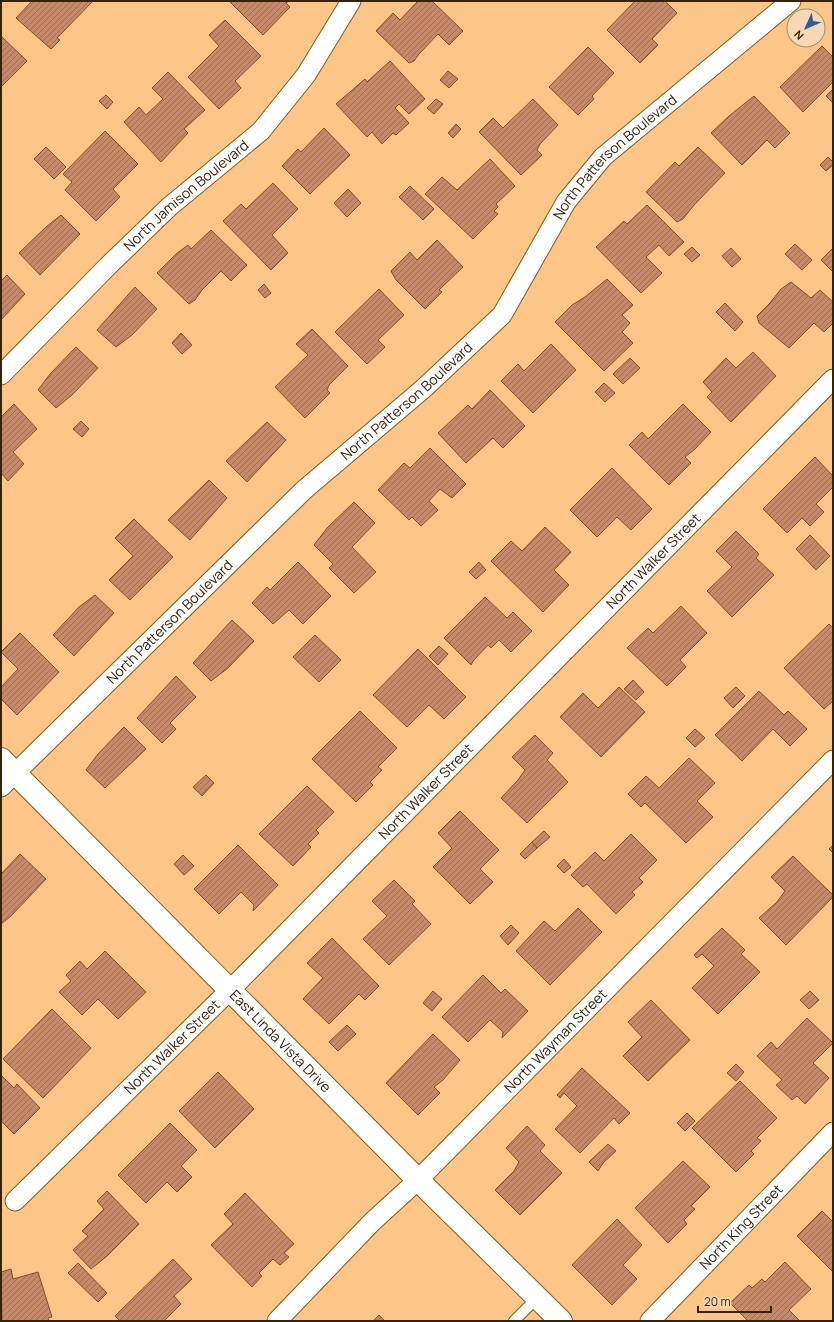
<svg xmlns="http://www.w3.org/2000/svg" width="834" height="1322" font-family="Manrope,sans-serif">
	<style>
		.building { fill: url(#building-hatch); stroke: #884922 }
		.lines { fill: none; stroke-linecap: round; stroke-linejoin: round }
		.service-casing { stroke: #885916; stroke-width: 12 }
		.minor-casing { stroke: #885916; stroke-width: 21 }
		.tertiary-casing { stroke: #885916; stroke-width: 24 }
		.service { stroke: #fff; stroke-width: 10 }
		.minor { stroke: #fff; stroke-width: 19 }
		.tertiary { stroke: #fff; stroke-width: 22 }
		.labels { text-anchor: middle; stroke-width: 3.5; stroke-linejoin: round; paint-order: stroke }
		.street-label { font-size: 14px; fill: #362207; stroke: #f8d8b4 }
	</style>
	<defs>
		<pattern id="building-hatch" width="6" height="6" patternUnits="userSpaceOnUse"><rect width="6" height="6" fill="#c58a69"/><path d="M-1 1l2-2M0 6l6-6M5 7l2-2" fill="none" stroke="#a17054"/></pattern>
	</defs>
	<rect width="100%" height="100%" fill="#fbc688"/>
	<!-- building -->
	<g class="building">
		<polygon points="32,1 93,1 57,38 60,40 51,49 16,18"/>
		<polygon points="229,1 289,1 286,3 290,7 263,35"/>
		<polygon points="418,1 432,1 463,31 449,45 438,34 419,54 414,61 409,63 376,31 393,13 400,20"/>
		<polygon points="635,1 665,1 677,13 652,39 658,45 640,63 607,30"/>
		<polygon points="225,20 261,56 235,81 241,88 219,109 188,77 219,46 209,35"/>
		<polygon points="1,36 27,61 1,87"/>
		<polygon points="822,46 833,57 833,82 803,112 780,87"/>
		<polygon points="588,47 614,73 592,96 594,99 578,115 549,87"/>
		<polygon points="390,61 425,99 409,114 399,104 395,108 409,123 396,135 393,133 382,144 372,132 367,137 336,104 365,79 367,82"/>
		<polygon points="448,71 458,79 449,88 440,80"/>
		<polygon points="168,72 205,110 184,129 188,133 161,162 124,122 139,107 146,115 163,99 152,88"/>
		<polygon points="833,89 833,103 826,96"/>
		<polygon points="106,95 113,102 107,109 99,101"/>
		<polygon points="754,96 790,133 775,148 767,140 742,165 711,133 729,116"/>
		<polygon points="436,99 443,104 434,114 427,108"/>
		<polygon points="533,99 558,125 540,144 537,150 542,155 521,175 479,132 493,118 503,128"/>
		<polygon points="456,124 461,129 453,138 448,133"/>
		<polygon points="324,128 350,155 310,194 282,166 298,149 301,152"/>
		<polygon points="105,131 138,164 113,189 120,197 96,221 65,190 72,182 63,174"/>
		<polygon points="46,147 66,167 54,179 34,159"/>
		<polygon points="698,147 725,173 694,205 683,219 677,222 646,192 675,162 679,166"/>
		<polygon points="828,157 833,162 833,165 826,171 820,165"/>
		<polygon points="490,159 515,186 496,204 498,207 494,211 498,214 473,239 425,194 442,177 457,190"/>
		<polygon points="273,183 298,209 272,235 288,253 271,270 223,221 241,204 246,209"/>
		<polygon points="410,186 434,209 423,220 399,197"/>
		<polygon points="348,189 361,203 347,217 334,203"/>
		<polygon points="647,205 684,242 669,256 659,245 646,257 662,273 641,293 596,247 624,221 627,224"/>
		<polygon points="61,215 80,234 40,275 19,253 46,227"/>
		<polygon points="211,230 247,265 231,281 221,271 202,290 195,300 189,304 157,273 176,254 188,245 191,249"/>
		<polygon points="437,240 463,267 439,290 442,292 425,309 396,280 391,271 410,252 417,260"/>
		<polygon points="795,244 812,260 802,270 785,254"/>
		<polygon points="692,247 700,255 692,262 684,254"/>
		<polygon points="731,248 741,259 732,267 722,256"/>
		<polygon points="833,248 833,272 821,260"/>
		<polygon points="7,275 25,294 1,320 1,281"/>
		<polygon points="607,279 633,305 622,315 630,323 622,332 633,343 604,371 555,322 572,305 585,297"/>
		<polygon points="791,282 811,298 820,290 833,302 833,323 824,332 814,323 789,348 759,323 757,316 770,303 781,289"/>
		<polygon points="264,284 271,293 265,298 258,290"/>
		<polygon points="135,287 157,309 132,335 116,347 97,330"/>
		<polygon points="379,289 404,315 378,340 385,347 367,364 335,332"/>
		<polygon points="725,303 743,322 735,331 716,312"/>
		<polygon points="312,329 348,366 329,385 327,390 330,393 305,418 275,387 308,355 296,344"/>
		<polygon points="181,333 192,345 182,354 172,343"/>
		<polygon points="551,344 576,370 533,413 501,381 518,364 524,371"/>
		<polygon points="76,347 98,368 72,395 56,408 38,390 50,374"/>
		<polygon points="753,352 776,376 731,422 707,397 712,392 703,382 726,358 736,368"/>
		<polygon points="630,358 640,368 623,384 613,374"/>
		<polygon points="604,383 615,393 605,402 595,392"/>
		<polygon points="490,390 525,426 503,448 493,438 466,463 438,433 468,405 472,409"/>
		<polygon points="14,404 37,429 13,452 24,464 8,481 1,473 1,417"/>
		<polygon points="683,404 711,432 695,449 685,457 691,463 669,485 629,445 642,432 648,439"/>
		<polygon points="81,421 89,429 82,437 73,429"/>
		<polygon points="267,422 286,440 247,482 226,461"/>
		<polygon points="430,448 466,484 452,498 440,489 429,501 438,510 421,526 412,517 409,520 378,490 404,463 410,468"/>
		<polygon points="815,457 833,476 833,487 816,504 824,512 810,526 802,518 787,533 763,509"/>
		<polygon points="612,468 652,509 631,530 617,517 597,537 570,510"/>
		<polygon points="209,480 227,498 190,540 168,520"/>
		<polygon points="354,502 375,523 352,547 376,572 354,593 329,568 333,564 314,545 327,528"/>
		<polygon points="134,519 173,557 130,600 109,580 133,556 115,538"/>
		<polygon points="545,527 571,552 554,570 569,585 543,612 491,561 511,541 522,551"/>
		<polygon points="736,531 759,554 756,558 774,575 732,617 707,591 732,567 716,551"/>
		<polygon points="810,535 830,556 816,570 796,549"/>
		<polygon points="298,562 331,596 303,624 289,610 273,624 252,603 267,587 270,590"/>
		<polygon points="479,562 486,570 476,579 469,572"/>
		<polygon points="95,595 114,613 74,656 53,635 79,607"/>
		<polygon points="485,597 507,618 513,612 532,631 511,652 499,640 491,648 488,645 473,661 471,665 444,638"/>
		<polygon points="681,606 707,633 680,660 686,667 667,686 627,648 648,628 653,633"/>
		<polygon points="232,620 254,641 228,668 211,681 193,663"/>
		<polygon points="829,624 833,628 833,701 824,709 784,668"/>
		<polygon points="20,633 59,672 17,715 1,699 1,687 18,669 1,652"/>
		<polygon points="315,635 341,660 319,682 293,657"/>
		<polygon points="439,646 448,654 438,665 429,656"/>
		<polygon points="418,649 466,697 444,719 429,705 407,727 373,695"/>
		<polygon points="176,676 196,697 170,723 176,729 162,743 137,718"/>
		<polygon points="633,680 644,692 636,700 624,689"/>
		<polygon points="619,687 645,712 601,757 560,717 583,693 598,708"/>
		<polygon points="736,687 745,696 733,708 724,698"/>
		<polygon points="759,691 784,715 788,711 807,729 790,746 773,729 742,761 715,735"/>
		<polygon points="360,711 397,748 378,767 382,770 370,782 373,785 356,802 312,759"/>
		<polygon points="124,727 146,749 105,788 86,770 98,754"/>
		<polygon points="695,729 705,738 695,747 686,738"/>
		<polygon points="535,735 553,753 547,760 568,782 527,823 501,798 518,780 525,770 512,757"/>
		<polygon points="689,758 715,783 697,801 713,817 686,843 645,803 641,807 628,794 646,776 659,788"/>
		<polygon points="206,775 214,783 202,796 193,787"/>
		<polygon points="307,786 334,812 316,830 319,833 308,844 311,847 293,866 259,834"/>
		<polygon points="460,811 499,850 480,869 493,882 470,904 433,867 452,848 438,833"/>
		<polygon points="544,831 550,837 537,848 532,842"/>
		<polygon points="631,834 657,860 639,878 643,882 632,892 635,895 616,914 587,884 583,887 571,875 595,852 604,861"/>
		<polygon points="532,842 537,848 525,859 520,854"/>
		<polygon points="238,845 278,885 253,911 254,905 241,892 219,914 194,889"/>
		<polygon points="833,845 833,853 829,849"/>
		<polygon points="20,854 46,879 11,916 1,924 1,874"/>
		<polygon points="183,855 194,866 184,875 174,864"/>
		<polygon points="793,856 833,895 833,897 786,945 759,918 777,902 785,891 771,877"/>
		<polygon points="564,859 571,867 564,873 557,866"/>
		<polygon points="394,880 415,901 412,904 431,924 389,965 363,939 387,916 372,901"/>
		<polygon points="578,908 602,932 550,985 516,951 544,921 555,931"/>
		<polygon points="511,925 519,933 508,945 500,936"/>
		<polygon points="722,928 745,950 741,954 760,972 718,1014 692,988 714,966 702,954 697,958 694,955"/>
		<polygon points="332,938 379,986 365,1000 359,994 329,1024 303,999 323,978 307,963"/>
		<polygon points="105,951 146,992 118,1019 98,999 82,1015 59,992 71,981 66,975 80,961 87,969"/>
		<polygon points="483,975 501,993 505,989 528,1011 502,1038 503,1032 490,1020 468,1042 442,1017"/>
		<polygon points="433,991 442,999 432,1011 423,1003"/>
		<polygon points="810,991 819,1000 809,1009 800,1000"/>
		<polygon points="651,1000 690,1040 648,1081 623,1056 642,1037 628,1022"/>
		<polygon points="52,1009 91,1048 43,1098 3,1059"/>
		<polygon points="807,1018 833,1043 813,1063 829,1078 805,1104 797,1096 792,1100 776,1085 782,1080 757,1056 771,1042 777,1049"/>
		<polygon points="347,1025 356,1034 338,1051 329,1042"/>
		<polygon points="433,1034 460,1060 443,1080 434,1087 440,1093 418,1115 386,1083"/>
		<polygon points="736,1064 744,1072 736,1081 727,1073"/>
		<polygon points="582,1068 630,1113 619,1124 614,1118 580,1153 555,1129 577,1106 564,1093 560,1098 557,1095"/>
		<polygon points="218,1072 254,1109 215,1148 179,1111"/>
		<polygon points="1,1075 14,1088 17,1084 40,1108 14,1134 1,1121"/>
		<polygon points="740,1081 777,1118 757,1138 761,1141 751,1151 754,1154 736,1172 692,1128"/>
		<polygon points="687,1113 695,1121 685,1131 677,1123"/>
		<polygon points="170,1123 197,1150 181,1166 192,1177 177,1192 167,1182 146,1203 118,1175"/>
		<polygon points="527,1126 545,1145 540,1151 562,1173 520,1215 495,1190 514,1171 519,1162 506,1148"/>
		<polygon points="608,1144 616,1151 603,1163 598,1171 589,1162"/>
		<polygon points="683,1161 710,1187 691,1206 695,1209 684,1220 687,1224 668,1243 635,1208"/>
		<polygon points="107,1191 139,1224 107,1256 91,1269 73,1250 88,1236 82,1231 104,1209 97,1201"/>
		<polygon points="245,1193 294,1244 284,1253 289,1257 280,1265 273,1259 259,1273 262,1276 252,1287 211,1245 233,1224 224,1214"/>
		<polygon points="822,1211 833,1222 833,1272 797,1236"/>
		<polygon points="617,1219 642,1245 623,1265 637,1279 612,1305 572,1265"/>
		<polygon points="173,1259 192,1279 174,1296 181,1304 164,1321 120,1321 115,1316"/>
		<polygon points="785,1262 811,1289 789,1310 800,1321 748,1321 730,1303 749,1285 752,1288 762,1279 765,1282"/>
		<polygon points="78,1263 107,1293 98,1302 68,1273"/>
		<polygon points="11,1269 13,1279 38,1272 52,1317 48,1318 49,1321 2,1321 1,1272"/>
		<polygon points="379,1315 385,1321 373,1321"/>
	</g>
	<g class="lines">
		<!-- service casing -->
		<g class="service-casing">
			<polyline id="service" points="514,1321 537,1298"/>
		</g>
		<!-- minor casing -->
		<g class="minor-casing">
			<g id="minor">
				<path id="s1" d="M 1,375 L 108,266 L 169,207 L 261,131 L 306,75 L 351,1"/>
				<path id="s2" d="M 1,787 L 304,490 L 423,389 L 502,315 L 566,202 L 603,157 L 791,1"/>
				<path id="s3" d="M 15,1201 L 230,990 L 833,379"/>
				<path id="s4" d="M 277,1321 L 372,1222 L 418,1180 L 833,760"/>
				<path id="s5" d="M 650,1321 L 833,1132"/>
			</g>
		</g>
		<!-- tertiary casing -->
		<g class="tertiary-casing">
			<g id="tertiary">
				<path id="s6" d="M 1,759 L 418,1180 L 561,1321"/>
			</g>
		</g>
		<!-- service -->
		<use href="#service" class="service"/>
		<!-- minor -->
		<use href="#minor" class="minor"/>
		<!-- tertiary -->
		<use href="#tertiary" class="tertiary"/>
	</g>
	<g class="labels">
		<!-- street labels -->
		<g class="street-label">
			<text dy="5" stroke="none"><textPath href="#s2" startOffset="885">North Patterson Boulevard</textPath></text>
			<text dy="5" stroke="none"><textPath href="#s1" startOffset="258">North Jamison Boulevard</textPath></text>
			<text dy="5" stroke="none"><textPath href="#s2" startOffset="560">North Patterson Boulevard</textPath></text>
			<text dy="5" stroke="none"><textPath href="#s3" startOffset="904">North Walker Street</textPath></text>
			<text dy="5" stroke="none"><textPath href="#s2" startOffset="236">North Patterson Boulevard</textPath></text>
			<text dy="5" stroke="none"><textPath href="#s3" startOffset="580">North Walker Street</textPath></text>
			<text dy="5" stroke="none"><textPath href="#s6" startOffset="397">East Linda Vista Drive</textPath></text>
			<text dy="5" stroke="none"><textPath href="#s4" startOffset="395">North Wayman Street</textPath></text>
			<text dy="5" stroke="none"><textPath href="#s3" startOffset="220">North Walker Street</textPath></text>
			<text dy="5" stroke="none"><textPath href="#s5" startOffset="131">North King Street</textPath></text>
		</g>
	</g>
	<!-- border -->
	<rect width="834" height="1322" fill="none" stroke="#362207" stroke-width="4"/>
	<!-- north arrow -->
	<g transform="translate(806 28) rotate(225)"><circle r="19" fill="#f8d8b4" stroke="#aa8f6f"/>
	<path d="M0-3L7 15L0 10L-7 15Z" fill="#276199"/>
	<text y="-6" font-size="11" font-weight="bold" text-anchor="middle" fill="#362207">N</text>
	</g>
	<!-- scale -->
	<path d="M698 1306v6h73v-6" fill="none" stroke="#362207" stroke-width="2"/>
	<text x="704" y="1306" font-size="12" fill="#362207" stroke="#f8d8b4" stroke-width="3" paint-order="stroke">20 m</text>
</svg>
